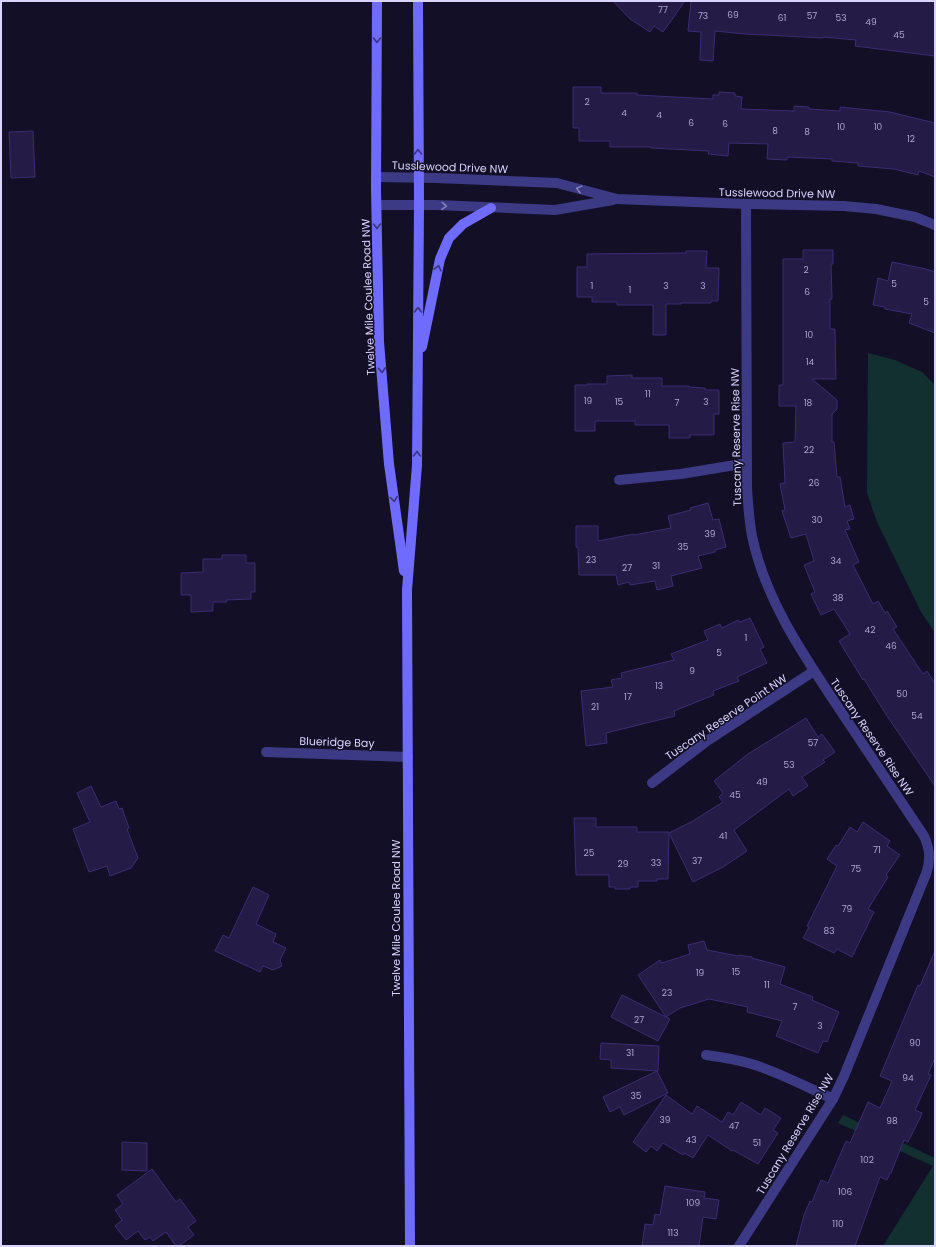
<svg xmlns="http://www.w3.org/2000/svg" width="936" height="1247" font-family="Poppins,sans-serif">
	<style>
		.green { fill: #12302f }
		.building { fill: #241b47; stroke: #3b2d73 }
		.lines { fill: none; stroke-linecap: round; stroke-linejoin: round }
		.street { stroke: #3d3a85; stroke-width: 10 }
		.secondary { stroke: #6f6bff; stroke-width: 10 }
		.oneway { stroke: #38347d }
		.oneway2 { stroke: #837fbc }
		.labels { text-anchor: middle; stroke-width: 3; stroke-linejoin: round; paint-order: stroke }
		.number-label { font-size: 9px; fill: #aca6d1 }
		.street-label { font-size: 11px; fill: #d9d4ff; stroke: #130f26 }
	</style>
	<rect width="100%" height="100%" fill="#130f26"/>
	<!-- green -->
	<g class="green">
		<polygon points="868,353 895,360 922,372 935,385 935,633 921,612 877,522 867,493"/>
		<polygon points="843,1115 935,1158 935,1246 883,1246 933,1166 838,1123"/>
	</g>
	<!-- building -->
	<g class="building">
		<polygon points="613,1 685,1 663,32 654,26 650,32 630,19"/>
		<polygon points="691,1 935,1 935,56 855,46 856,40 823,37 823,38 745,34 715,31 713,61 700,60 701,32 688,31"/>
		<polygon points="573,87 601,87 601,93 637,93 637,95 713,99 713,95 719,95 719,92 735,93 735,96 742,97 741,109 794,111 794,106 809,107 809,109 840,111 840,107 890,112 935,123 935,177 919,171 918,175 894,169 858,166 858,163 832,161 832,159 787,157 787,160 767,159 768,144 729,143 728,156 708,154 709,151 651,148 651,147 610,147 610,141 579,141 579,128 573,128"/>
		<polygon points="33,131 35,177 11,178 9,132"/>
		<polygon points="803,250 833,250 833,264 831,264 832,299 830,299 830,329 835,329 836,379 812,379 837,400 837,409 832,414 832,442 834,442 837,477 840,477 845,507 850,505 854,519 847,521 850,529 845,530 859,562 853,565 873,604 878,601 885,613 887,611 897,627 893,629 923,674 927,671 935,684 935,786 887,716 864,679 863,680 839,641 850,634 834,609 821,615 811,594 815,592 804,565 814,561 806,534 791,538 782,511 785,510 780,484 785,483 783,443 795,442 796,406 779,406 779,385 783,385 783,259 803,259"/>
		<polygon points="686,251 707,251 706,268 719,268 718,301 711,301 711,303 681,303 681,304 666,304 666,335 653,335 653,305 617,305 617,302 592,302 592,297 577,297 577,267 587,267 587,254 686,253"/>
		<polygon points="892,262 926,269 935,272 935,333 909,323 912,314 885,309 885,307 873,305 878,278 888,281"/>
		<polygon points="632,375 632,378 662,378 662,386 689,386 689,387 705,388 705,390 719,390 719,414 714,414 714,435 690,435 690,438 669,438 669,425 635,425 635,421 595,421 595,431 575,431 575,385 587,385 587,384 607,384 607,376"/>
		<polygon points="708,503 713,520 719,519 726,547 715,550 715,552 698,556 702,568 671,576 673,586 657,590 655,581 630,585 629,582 618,585 616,575 579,575 578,547 576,547 576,526 598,526 598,541 634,534 634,535 671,528 668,516 691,510 690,508"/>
		<polygon points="222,555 246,555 246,563 255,563 255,592 251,592 251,599 226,600 227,602 213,602 213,611 191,612 191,595 181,595 181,573 203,572 203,559 222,559"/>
		<polygon points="750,618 764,647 760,649 767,663 737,677 739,681 713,691 714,695 674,711 675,716 606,733 607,743 586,746 581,691 613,687 611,680 622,678 621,673 674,660 671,654 708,640 704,631 720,624 722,628 738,620 740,622"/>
		<polygon points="806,718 818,737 822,734 835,752 823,760 825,762 802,777 808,786 793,796 789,789 734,830 747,851 723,867 693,882 669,833 693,821 723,802 719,797 723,793 714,781 748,754"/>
		<polygon points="91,786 101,807 116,801 119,809 122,808 129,828 127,829 138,858 131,868 110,876 107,866 89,872 73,829 90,822 77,793"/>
		<polygon points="574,818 596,818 596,827 637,827 637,832 669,832 668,879 657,879 657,881 638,881 638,887 630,887 630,889 615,889 615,887 609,887 609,875 576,875"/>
		<polygon points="863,822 890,841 887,846 900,855 886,875 888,877 868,909 874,912 852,957 837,949 834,953 803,938 809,927 807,926 837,866 827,859 836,845 838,846 850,827 857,832"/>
		<polygon points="253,887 269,895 256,924 276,934 273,942 286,948 280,960 282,966 273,970 263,966 260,972 215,951 223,935 229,938"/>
		<polygon points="704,941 707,950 738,956 739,955 752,957 752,958 785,967 780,984 813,997 812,1000 839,1012 827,1042 823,1041 818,1053 776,1036 782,1021 747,1012 748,1007 709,999 680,1008 666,1017 670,1019 658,1041 611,1017 622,995 666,1017 638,975 660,960 662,963 690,954 688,945"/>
		<polygon points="935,951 935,1058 928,1074 931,1075 915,1110 922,1113 920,1118 908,1142 904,1140 891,1173 890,1173 887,1180 880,1177 855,1246 796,1246 804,1215 810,1201 812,1202 821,1180 828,1183 846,1141 850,1143 868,1102 880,1108 892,1081 880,1076 918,985 920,986"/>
		<polygon points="601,1043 659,1046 658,1071 611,1068 611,1060 600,1059"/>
		<polygon points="657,1071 668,1093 624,1115 620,1107 610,1112 603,1097"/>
		<polygon points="666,1095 692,1114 697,1106 722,1122 728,1112 733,1115 741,1102 761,1115 765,1108 781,1118 773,1130 778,1133 758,1164 733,1150 732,1151 708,1135 693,1158 684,1153 683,1155 663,1143 657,1151 651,1146 646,1152 633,1142"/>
		<polygon points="122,1142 147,1143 147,1171 122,1170"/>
		<polygon points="152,1169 176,1202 180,1199 196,1221 188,1227 194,1235 179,1246 176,1246 166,1232 153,1241 150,1237 145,1240 138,1231 126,1240 115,1226 122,1220 115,1210 123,1204 117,1195"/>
		<polygon points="665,1186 705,1192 704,1198 719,1200 716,1219 703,1217 699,1246 642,1246 645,1224 653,1225 655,1214 660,1215"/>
	</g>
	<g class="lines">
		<!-- street -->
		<g class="street">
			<polyline points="376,177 436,178 557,183 617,199 746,204 844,206 876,209 915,217 935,225"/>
			<polyline points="377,205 436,205 555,210 613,200"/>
			<polyline points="619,480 681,474 747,463"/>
			<polyline points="266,752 408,757"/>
			<polyline points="652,783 707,741 814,671"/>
			<path d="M 706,1055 C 722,1057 739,1060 755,1065 C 782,1074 807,1087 833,1099"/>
			<path d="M 739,1246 L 833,1099 L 844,1076 L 926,874 C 931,860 930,849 924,836 C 898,797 872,758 846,719 C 809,663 766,604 752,536 C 749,520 748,504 747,488 L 746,204"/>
		</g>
		<!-- secondary -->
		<g class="secondary">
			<polyline points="377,1 376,188 379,342 389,464 404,571"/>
			<polyline points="422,347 440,259 449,238 463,224 491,208"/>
			<polyline points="410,1246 407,590 417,465 419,205 418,1"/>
		</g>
	</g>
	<!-- one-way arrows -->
	<defs><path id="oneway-chevron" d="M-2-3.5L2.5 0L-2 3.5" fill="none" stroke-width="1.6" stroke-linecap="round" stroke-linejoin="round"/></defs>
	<g class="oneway">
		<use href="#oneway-chevron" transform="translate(377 40) rotate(90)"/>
		<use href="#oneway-chevron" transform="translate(418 152) rotate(-90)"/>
		<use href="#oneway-chevron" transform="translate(377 226) rotate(89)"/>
		<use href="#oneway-chevron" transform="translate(438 268) rotate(-77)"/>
		<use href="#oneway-chevron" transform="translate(418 310) rotate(-90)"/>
		<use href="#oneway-chevron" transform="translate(382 370) rotate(86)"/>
		<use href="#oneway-chevron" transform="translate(417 454) rotate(-90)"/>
		<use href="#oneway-chevron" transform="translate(394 499) rotate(82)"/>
	</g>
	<g class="oneway2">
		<use href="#oneway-chevron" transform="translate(579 189) rotate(-165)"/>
		<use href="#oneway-chevron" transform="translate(444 206) rotate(3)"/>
	</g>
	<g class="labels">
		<!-- number labels -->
		<g class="number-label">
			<text x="663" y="13">77</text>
			<text x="733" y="18">69</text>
			<text x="703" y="19">73</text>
			<text x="812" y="19">57</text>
			<text x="782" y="21">61</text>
			<text x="841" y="21">53</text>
			<text x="871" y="25">49</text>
			<text x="899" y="38">45</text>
			<text x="587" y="105">2</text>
			<text x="624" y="116">4</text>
			<text x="659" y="118">4</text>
			<text x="691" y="126">6</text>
			<text x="725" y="127">6</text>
			<text x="841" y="130">10</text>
			<text x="878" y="130">10</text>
			<text x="775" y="134">8</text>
			<text x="807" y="135">8</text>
			<text x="911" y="142">12</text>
			<text x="806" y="273">2</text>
			<text x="894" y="287">5</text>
			<text x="592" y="289">1</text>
			<text x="666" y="289">3</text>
			<text x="703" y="289">3</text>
			<text x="630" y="293">1</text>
			<text x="807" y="295">6</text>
			<text x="926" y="305">5</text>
			<text x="809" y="338">10</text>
			<text x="810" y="365">14</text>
			<text x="648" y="397">11</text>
			<text x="588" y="404">19</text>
			<text x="619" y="405">15</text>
			<text x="706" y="405">3</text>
			<text x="677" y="406">7</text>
			<text x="808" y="406">18</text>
			<text x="809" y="453">22</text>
			<text x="814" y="486">26</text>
			<text x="817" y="523">30</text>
			<text x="710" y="537">39</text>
			<text x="683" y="550">35</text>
			<text x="591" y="563">23</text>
			<text x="836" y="564">34</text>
			<text x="656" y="569">31</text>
			<text x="627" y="571">27</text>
			<text x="838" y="601">38</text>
			<text x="870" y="633">42</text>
			<text x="746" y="641">1</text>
			<text x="891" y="649">46</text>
			<text x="719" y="656">5</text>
			<text x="692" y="674">9</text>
			<text x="659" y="689">13</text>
			<text x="902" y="697">50</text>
			<text x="628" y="700">17</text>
			<text x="595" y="710">21</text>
			<text x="917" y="719">54</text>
			<text x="813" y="746">57</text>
			<text x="789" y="768">53</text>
			<text x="762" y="785">49</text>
			<text x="735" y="798">45</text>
			<text x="723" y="839">41</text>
			<text x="877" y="853">71</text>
			<text x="589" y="856">25</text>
			<text x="697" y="864">37</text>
			<text x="656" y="866">33</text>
			<text x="623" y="867">29</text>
			<text x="856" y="872">75</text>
			<text x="847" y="912">79</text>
			<text x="829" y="934">83</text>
			<text x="736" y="975">15</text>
			<text x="700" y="976">19</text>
			<text x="767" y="988">11</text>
			<text x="667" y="996">23</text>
			<text x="795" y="1010">7</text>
			<text x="639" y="1023">27</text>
			<text x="820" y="1029">3</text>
			<text x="915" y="1046">90</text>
			<text x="630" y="1056">31</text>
			<text x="908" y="1081">94</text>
			<text x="636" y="1099">35</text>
			<text x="665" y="1123">39</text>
			<text x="892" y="1124">98</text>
			<text x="734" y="1129">47</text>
			<text x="691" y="1143">43</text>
			<text x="757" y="1146">51</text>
			<text x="867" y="1163">102</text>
			<text x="845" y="1195">106</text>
			<text x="693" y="1206">109</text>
			<text x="838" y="1227">110</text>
			<text x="673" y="1236">113</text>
		</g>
		<!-- street labels -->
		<g class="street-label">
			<text transform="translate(450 167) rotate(2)" y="4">Tusslewood Drive NW</text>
			<text transform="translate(777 193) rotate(1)" y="4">Tusslewood Drive NW</text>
			<text transform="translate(368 297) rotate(-92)" y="4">Twelve Mile Coulee Road NW</text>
			<text transform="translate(736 437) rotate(-91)" y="4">Tuscany Reserve Rise NW</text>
			<text transform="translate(726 717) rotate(-34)" y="4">Tuscany Reserve Point NW</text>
			<text transform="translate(872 737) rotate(56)" y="4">Tuscany Reserve Rise NW</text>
			<text transform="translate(337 742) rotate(2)" y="4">Blueridge Bay</text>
			<text transform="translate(396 918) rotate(-90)" y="4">Twelve Mile Coulee Road NW</text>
			<text transform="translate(795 1134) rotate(-59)" y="4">Tuscany Reserve Rise NW</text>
		</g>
	</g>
	<!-- border -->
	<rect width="936" height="1247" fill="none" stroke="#d9d4ff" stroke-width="4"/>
</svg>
